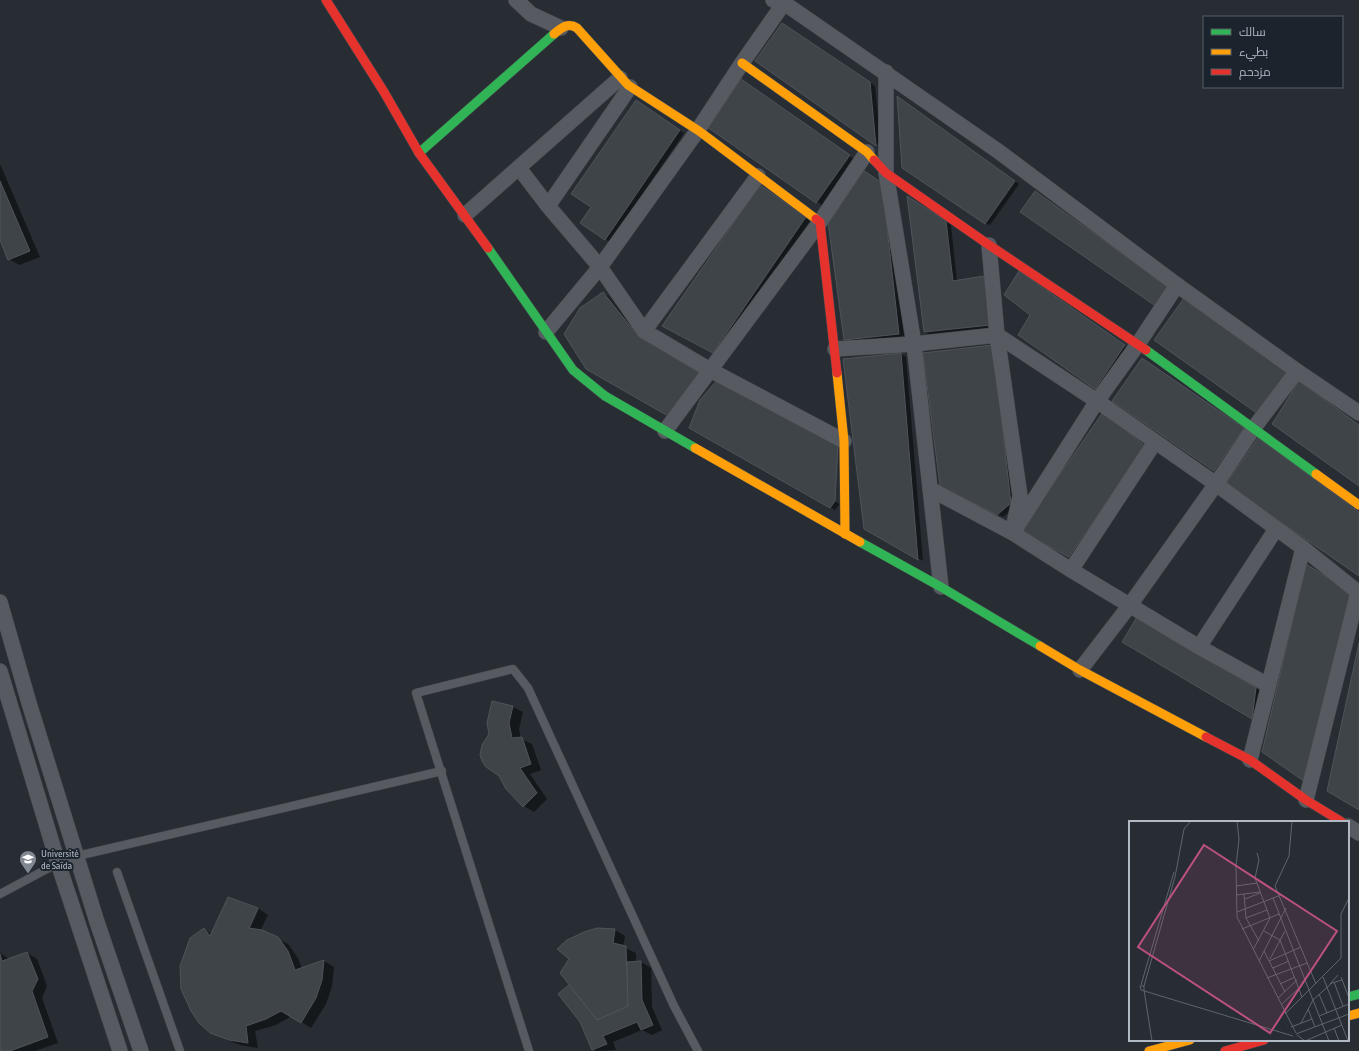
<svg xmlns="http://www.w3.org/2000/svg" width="1359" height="1051" font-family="'Asap Condensed',Cairo,sans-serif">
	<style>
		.shadow { fill: #0007 }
		.building { fill: #3f4449; stroke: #4f545b }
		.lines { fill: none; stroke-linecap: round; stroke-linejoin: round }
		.lane-casing { stroke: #45494e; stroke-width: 9 }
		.street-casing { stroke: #45494e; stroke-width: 16 }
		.fast-casing { stroke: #45494e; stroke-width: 10 }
		.slow-casing { stroke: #45494e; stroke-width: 10 }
		.jam-casing { stroke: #45494e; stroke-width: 10 }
		.lane { stroke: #575b61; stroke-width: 8 }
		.street { stroke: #575b61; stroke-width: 15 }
		.fast { stroke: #30b455; stroke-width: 9 }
		.slow { stroke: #ff9f0a; stroke-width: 9 }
		.jam { stroke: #e5322d; stroke-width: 9 }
		.labels { text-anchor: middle; stroke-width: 4; stroke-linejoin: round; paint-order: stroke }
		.poi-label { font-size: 10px; fill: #b1b9c4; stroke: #1b232d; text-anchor: start }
		.inset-road { fill: none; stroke: #5e656d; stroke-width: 1 }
		.view { fill: #bc5080; fill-opacity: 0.15; stroke: #bc5080; stroke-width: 2 }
		.inset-edge { fill: none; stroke: #b1b9c4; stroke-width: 2 }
	</style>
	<rect width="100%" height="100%" fill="#272d33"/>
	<!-- shadow -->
	<g class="shadow">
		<polygon points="787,27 875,86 881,147 756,61"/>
		<polygon points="746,83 854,159 822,205 709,127"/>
		<polygon points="902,100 1019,184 990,225 985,223"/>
		<polygon points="636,101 684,133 610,242 605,239 592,207"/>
		<polygon points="0,164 40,257 19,265 9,259 0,238"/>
		<polygon points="760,186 810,221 718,354 664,325"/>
		<polygon points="887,187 904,336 850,342 845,339"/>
		<polygon points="908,198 951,225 957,281 984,277 989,280 995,327 930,334 925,332"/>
		<polygon points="603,293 608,296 640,336 587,368"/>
		<polygon points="1032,314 1130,348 1100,391 1019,334"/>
		<polygon points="993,346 1016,506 1003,517 946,488"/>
		<polygon points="901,354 906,357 923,561 865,528"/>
		<polygon points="1113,401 1248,432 1219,473"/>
		<polygon points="690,427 840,504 835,510"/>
		<polygon points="1149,449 1074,559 1022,531"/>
		<polygon points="1137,618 1261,691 1257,720 1123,641"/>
		<polygon points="493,702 513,707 523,712 519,729 521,739 532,744 541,770 530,774 547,799 534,812 524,806 490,734"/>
		<polygon points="229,898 258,909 246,932 248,933 259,909 268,915 260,931 288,944 298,958 302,969 324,961 334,967 332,986 326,1004 311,1028 292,1016 276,1025 255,1031 258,1048 240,1045 222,1038 211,1032 204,929 212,934"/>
		<polygon points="615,930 625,936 623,947 636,953 636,963 641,962 651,968 652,1007 662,1030 652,1035 642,1030 613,1042 616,1050 596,1051 593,1049 581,1021 560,994 571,985"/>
		<polygon points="0,953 9,959 27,953 37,959 47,986 42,998 58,1043 35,1051 0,1051"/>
	</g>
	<!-- building -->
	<g class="building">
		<polygon points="782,23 870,82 876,146 755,61"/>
		<polygon points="741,79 850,155 816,203 707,127"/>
		<polygon points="897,96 1015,181 985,224 902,168"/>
		<polygon points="636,100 680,130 605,240 580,223 591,207 571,194"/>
		<polygon points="863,170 882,183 899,334 844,340 828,222"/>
		<polygon points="0,181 30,251 8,260 0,240"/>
		<polygon points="760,185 806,217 713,353 662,326"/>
		<polygon points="1035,191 1168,287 1157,307 1020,212"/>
		<polygon points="907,196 946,221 953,281 984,276 991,325 924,332"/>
		<polygon points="1019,271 1125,345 1095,389 1018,335 1030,315 1004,295"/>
		<polygon points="603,292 635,332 702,369 668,416 586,369 564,334 580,308"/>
		<polygon points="1184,298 1288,372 1258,414 1154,340"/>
		<polygon points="993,345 1011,503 997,515 940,486 923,353"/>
		<polygon points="901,353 918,560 864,529 843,359"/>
		<polygon points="1142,358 1244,428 1214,471 1112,401"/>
		<polygon points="719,378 838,443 835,501 830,508 689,428 700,400"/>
		<polygon points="1299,381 1359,425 1359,486 1272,424"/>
		<polygon points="1103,412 1145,446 1069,557 1021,531"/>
		<polygon points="1258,438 1359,512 1359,576 1226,484"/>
		<polygon points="1306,564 1350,592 1308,784 1262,752"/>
		<polygon points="1137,617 1256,688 1252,719 1122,642"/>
		<polygon points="1359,643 1359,810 1327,791"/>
		<polygon points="492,701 513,706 509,723 512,738 522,737 531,764 520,768 537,793 523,807 506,789 499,776 486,767 482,761 480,755 482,745 489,734 487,723"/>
		<polygon points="228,897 258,908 249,928 262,930 278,937 288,951 295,970 324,960 322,980 316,998 301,1023 281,1011 266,1019 246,1026 248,1043 229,1040 210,1033 199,1023 191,1011 181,989 180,966 190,938 204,928 210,936"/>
		<polygon points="597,928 615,929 613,943 626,946 628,1006 597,1020 560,973 569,959 557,949 567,940 584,932"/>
		<polygon points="27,952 38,979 32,991 48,1037 10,1051 0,1051 0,954 2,961"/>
		<polygon points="641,961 642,1000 653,1025 641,1030 637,1022 603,1036 607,1044 592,1050 580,1022 558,994 569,985 597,1020 628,1006 627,962"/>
	</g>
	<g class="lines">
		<!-- lane casing -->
		<g class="lane-casing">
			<g id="lane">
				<polyline points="117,872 180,1051"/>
				<polyline points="0,894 58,863 77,856 442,771"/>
				<polyline points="529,1051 416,693 513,669 528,688 674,1006 698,1051"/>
			</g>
		</g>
		<!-- street casing -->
		<g class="street-casing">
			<g id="street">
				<polyline points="516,0 531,14 561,28"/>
				<polyline points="773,0 784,3 998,151 1177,285 1297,371 1359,413"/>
				<polyline points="886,72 886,173 914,344 941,587"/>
				<polyline points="519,168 548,206 600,267 644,331 710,370 844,441"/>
				<polyline points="548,206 630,87"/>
				<polyline points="465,215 620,78"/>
				<polyline points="989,245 997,335 1020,496 1014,524"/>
				<polyline points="644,331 758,176"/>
				<polyline points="546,332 600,267 698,130 742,63 784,3"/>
				<polyline points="835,349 914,344 997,335 1097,401 1216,484 1303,548 1359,593"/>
				<polyline points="665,431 820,222 867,152"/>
				<polyline points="930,489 1013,533 1071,570 1199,647 1268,685"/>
				<polyline points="1013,533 1097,401 1138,344 1177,285"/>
				<polyline points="1071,570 1155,442"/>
				<polyline points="0,602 29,703 97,922 141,1051"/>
				<polyline points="1199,647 1276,529"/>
				<polyline points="1080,670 1130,605 1216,484 1253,429 1297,371"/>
				<polyline points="0,671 58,863 120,1051"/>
				<polyline points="1250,760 1303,548"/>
				<polyline points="1306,800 1358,592"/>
				<polyline points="1348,826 1359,833"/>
			</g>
		</g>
		<!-- fast casing -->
		<g class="fast-casing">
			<g id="fast">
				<polyline points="419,153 554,34"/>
				<polyline points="488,248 573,370 605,396 695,448"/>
				<polyline points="1146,350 1316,474"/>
				<polyline points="860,542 941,587 1040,646"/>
				<polyline points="1348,997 1359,994"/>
			</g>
		</g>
		<!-- slow casing -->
		<g class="slow-casing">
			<g id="slow">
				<path d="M 554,34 C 561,28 568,22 577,28 L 628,85 L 699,131 L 816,219"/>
				<polyline points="742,63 867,152 874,160"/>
				<polyline points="837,373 844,441 845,534"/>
				<polyline points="695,448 860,542"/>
				<polyline points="1316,474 1359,505"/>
				<polyline points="1040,646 1080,670 1206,737"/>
				<polyline points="1348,1016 1359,1013"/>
				<polyline points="1149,1051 1190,1040"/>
			</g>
		</g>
		<!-- jam casing -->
		<g class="jam-casing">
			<g id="jam">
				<polyline points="326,0 384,92 419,153 488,248"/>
				<polyline points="874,160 886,173 989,245 1146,350"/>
				<polyline points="816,219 820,222 837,373"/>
				<polyline points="1206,737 1250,760 1306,800 1342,822"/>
				<polyline points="1225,1051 1264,1040"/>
			</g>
		</g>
		<!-- lane -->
		<use href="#lane" class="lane"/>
		<!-- street -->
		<use href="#street" class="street"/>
		<!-- fast -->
		<use href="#fast" class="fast"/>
		<!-- slow -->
		<use href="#slow" class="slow"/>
		<!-- jam -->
		<use href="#jam" class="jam"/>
	</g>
	<!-- icons -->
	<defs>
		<g id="university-pin" transform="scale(0.9)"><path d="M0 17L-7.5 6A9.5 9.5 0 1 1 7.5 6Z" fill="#818891" stroke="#1b232d"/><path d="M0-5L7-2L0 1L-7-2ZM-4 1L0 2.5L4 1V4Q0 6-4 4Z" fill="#fff"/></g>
	</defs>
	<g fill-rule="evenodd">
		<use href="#university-pin" x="28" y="859"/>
	</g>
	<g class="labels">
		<!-- poi labels -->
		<g class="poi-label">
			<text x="41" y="857">Université<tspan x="41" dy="12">de Saïda</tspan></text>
		</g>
	</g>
	<!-- overview -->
	<g transform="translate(1129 821)">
		<rect width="220" height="220" fill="#272d33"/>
		<path class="inset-road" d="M 108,0 L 110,18 L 107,45 L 108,96 L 167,212M 163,0 L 160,35 L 146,65 L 187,163M 107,65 L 128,62M 115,73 L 117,97 L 130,120M 107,74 L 131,71M 144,77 L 200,220M 116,78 L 131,72M 108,91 L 152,74M 117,97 L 138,89M 113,108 L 150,93M 135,110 L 151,119 L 173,176M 124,129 L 141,97 L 126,57 L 130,39 L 128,32M 135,130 L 156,171M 141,138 L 156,110M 130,140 L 157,87M 140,140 L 172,126M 144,147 L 160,140M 194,156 L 219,220M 212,156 L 220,177M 138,157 L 178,142M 205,161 L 214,185M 151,163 L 166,156M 201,163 L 209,154M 12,164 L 45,51M 15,165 L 46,56 L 55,8 L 62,0M 15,169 L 15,165 L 11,165 L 12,169 L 164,215M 15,169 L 23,220M 190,173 L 198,192M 149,177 L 168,159M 152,184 L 170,167M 179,188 L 186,206M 156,193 L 212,137 L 212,93 L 220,77M 190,195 L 220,183M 172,202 L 184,179 L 203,162 L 213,159M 162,206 L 183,198M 205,207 L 210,220M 167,213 L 220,193M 168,214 L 176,220 L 213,204"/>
		<path class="view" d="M 75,24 L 208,110 L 141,212 L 9,126 Z"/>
		<rect width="220" height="220" class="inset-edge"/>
	</g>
	<!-- legend -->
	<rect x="1203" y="16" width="140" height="72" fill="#1b232d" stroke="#575f69"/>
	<rect x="1211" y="29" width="20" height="6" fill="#30b455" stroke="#575f69"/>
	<text x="1239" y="36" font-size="12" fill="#b1b9c4">سالك</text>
	<rect x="1211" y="49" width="20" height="6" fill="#ff9f0a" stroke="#575f69"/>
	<text x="1239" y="56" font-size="12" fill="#b1b9c4">بطيء</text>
	<rect x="1211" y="69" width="20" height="6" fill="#e5322d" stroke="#575f69"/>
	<text x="1239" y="76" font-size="12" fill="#b1b9c4">مزدحم</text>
</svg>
